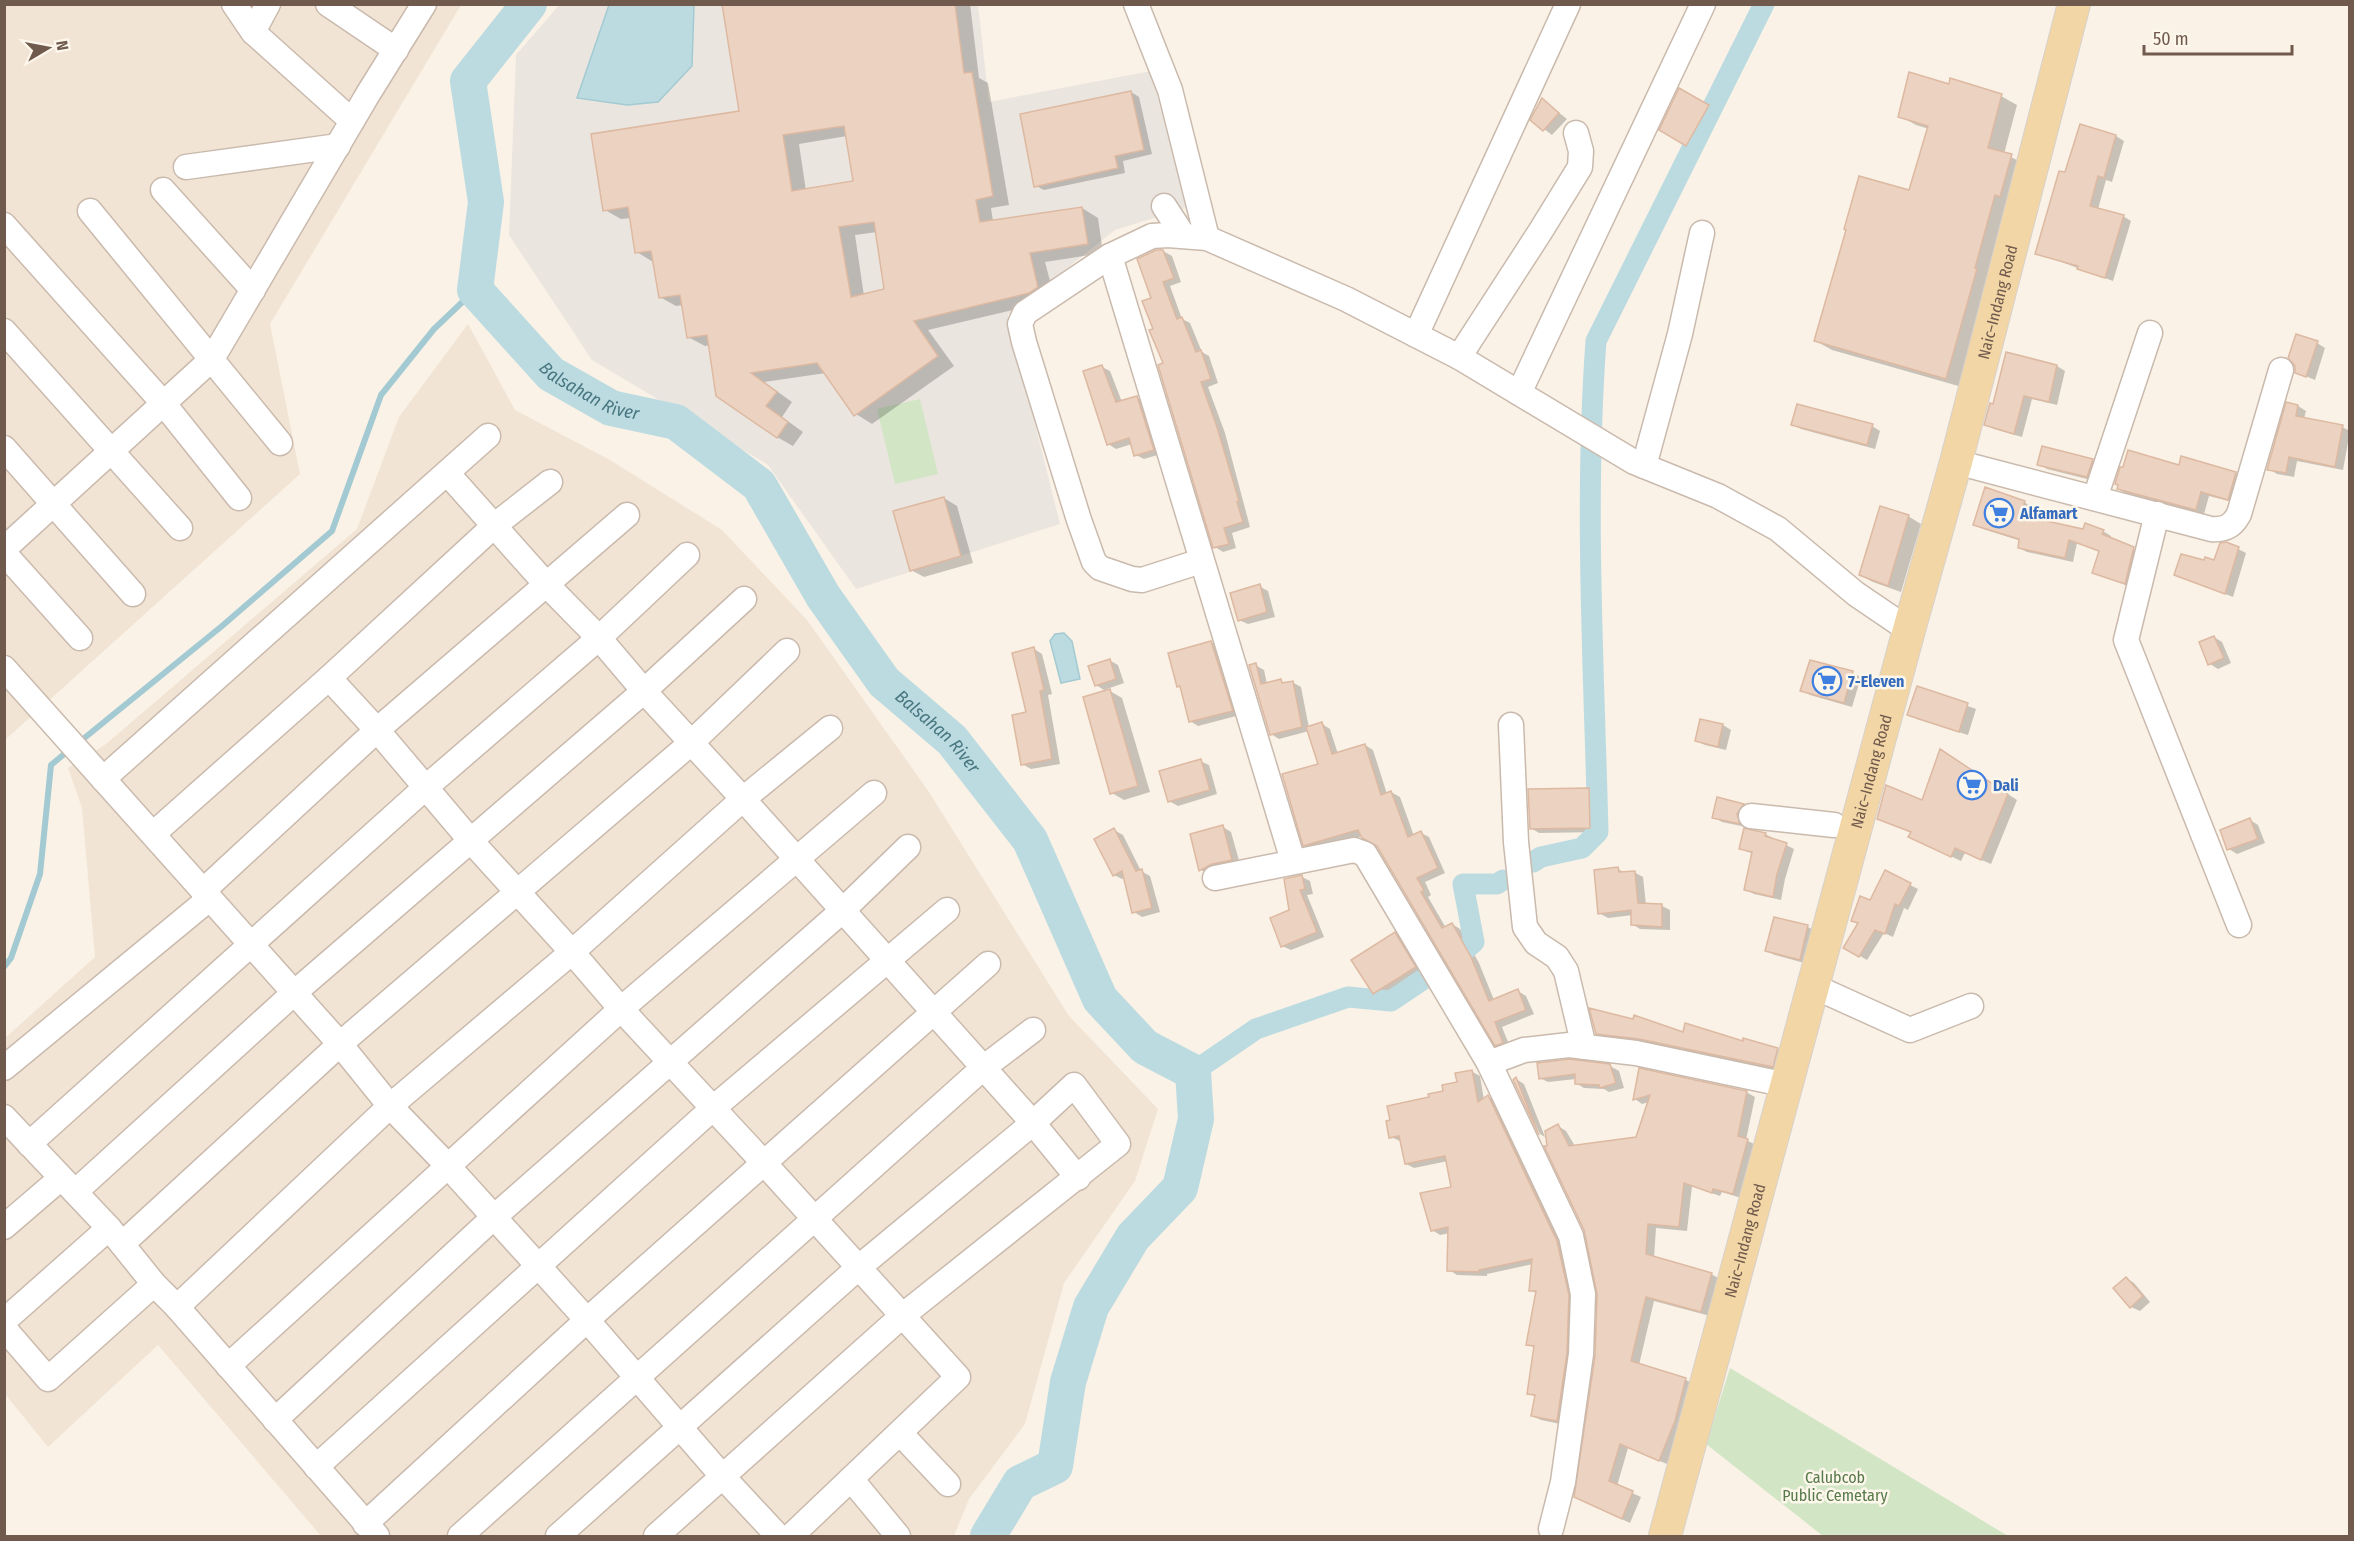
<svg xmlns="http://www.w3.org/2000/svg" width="2354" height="1541" font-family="'Fira Sans Condensed',sans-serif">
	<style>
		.residential { fill: #f1e4d5 }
		.industrial { fill: #eae5df }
		.green { fill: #d2e6c6 }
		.water { fill: #bcdbe1; stroke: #a3cad2; stroke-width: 1.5 }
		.shadow { fill: #0003; fill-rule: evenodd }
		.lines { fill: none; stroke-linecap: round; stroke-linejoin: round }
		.stream { stroke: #a3cad2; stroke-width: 6 }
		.canal { stroke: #bcdbe1; stroke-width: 21 }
		.river { stroke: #bcdbe1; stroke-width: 36 }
		.building { fill: #ecd2c0; stroke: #ddb9a2; stroke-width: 1.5; fill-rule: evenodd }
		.minor-casing { stroke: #cabaad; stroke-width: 27 }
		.major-casing { stroke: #d7d1cd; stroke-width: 34 }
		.minor { stroke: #fff; stroke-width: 24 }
		.major { stroke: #f2d6a5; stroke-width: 32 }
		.labels { text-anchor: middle; stroke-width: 5; stroke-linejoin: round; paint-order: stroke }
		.street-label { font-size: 16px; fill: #705a4d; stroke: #fdf6eb }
		.shop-label { font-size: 16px; font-weight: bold; fill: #366cbe; stroke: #fdf6eb; text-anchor: start }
		.park-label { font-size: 16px; fill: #577a4a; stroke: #fdf6eb }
		.water-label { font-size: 18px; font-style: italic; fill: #497781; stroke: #fdf6eb }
	</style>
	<rect width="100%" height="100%" fill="#faf2e6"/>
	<!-- residential -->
	<g class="residential">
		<polygon points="5,5 461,5 270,324 300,474 5,740"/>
		<polygon points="468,324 515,410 610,460 722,530 807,620 929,792 1069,1016 1158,1109 1135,1181 1064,1283 1025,1424 969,1499 954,1536 321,1536 158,1345 48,1447 5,1394 4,1039 95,957 82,808 68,768 106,744 357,529 399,417"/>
	</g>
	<!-- industrial -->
	<polygon class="industrial" points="560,4 978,5 989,102 1151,71 1186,208 1115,230 1008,315 1060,524 856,589 768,465 592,360 509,235 516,55"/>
	<!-- green -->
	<g class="green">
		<polygon points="920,399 938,474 895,484 877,409"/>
		<polygon points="1730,1368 2008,1536 1823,1536 1706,1444"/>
	</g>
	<!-- water -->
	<g class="water">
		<polygon points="609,5 694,5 692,66 658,102 627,105 577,98"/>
		<polygon points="1064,633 1072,641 1080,679 1061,683 1050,641 1055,634"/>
	</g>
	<!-- shadow -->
	<g class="shadow">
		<path d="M 723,4 L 970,4 L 979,78 L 988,83 L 1009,205 L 991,208 L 993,221 L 1082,208 L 1098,218 L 1103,253 L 1045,262 L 1054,296 L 1046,302 L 928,330 L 954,366 L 872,424 L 856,414 L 826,373 L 764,382 L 792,402 L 782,417 L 803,432 L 793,446 L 777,437 L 710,345 L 705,346 L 688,337 L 683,305 L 676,306 L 660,297 L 653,262 L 637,252 L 631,218 L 621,219 L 605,210 L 740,112 ZM 847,136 L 854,183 L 806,191 L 799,144 ZM 877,232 L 886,290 L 864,296 L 855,235 Z"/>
		<polygon points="1950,85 2001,96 2017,105 2004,154 2028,165 1962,387 1832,350 1816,341 1910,192 1929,129 1916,125 1900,116"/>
		<polygon points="1680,90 1717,111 1695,149 1661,130"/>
		<polygon points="1131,92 1139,97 1152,154 1123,161 1125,173 1044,190 1036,186"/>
		<polygon points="1543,100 1567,119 1552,135 1532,120"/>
		<polygon points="2081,126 2116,136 2124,141 2112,182 2106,180 2098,209 2123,216 2131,221 2113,281 2037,253 2066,174"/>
		<polygon points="1163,251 1172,256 1181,282 1170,286 1182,319 1190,323 1202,352 1209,356 1218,383 1208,387 1225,433 1250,527 1232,533 1236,548 1223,552 1215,547 1155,330 1153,298"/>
		<polygon points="2317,343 2325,348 2315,380 2296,372"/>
		<polygon points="2007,354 2057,366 2065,371 2057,405 2032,399 2022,437 1994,429 1986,424 1994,406"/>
		<polygon points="1102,367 1110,371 1122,402 1137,398 1146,402 1161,454 1144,459 1136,455 1132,444 1116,449 1108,444"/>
		<polygon points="2298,406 2306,411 2304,419 2342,427 2350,431 2343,470 2297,461 2294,477 2277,474 2269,469"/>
		<polygon points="1793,424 1872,426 1880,431 1875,449 1801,429"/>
		<polygon points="2182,458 2236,473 2244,478 2237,503 2209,496 2204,514 2127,494 2118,489 2180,467"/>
		<polygon points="2092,461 2100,466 2095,481 2047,469 2039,464"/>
		<polygon points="944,498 957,506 973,563 924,577 911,570"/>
		<polygon points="2024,502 2032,507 2029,518 2084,531 2103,531 2111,536 2110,539 2142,553 2133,588 2094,572 2100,552 2077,543 2073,562 2027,552 2019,548 2021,541 1983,529 1974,524"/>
		<polygon points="1908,516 1921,524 1901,592 1873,582 1860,575"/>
		<polygon points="2238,549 2246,553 2233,597 2176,575 2205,562 2215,562"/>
		<polygon points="1259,586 1268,591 1275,617 1248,624 1239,620"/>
		<polygon points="2214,637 2222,642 2231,663 2218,669 2210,664"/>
		<polygon points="1211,642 1220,647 1240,715 1198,726 1190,721 1182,688 1178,686"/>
		<polygon points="1034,649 1042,654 1052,694 1048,695 1060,764 1031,769 1022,764"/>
		<polygon points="1109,660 1118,665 1124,683 1104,690 1096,685"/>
		<polygon points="1811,662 1853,673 1861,677 1852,707 1810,695 1802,690"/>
		<polygon points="1255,665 1264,670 1267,684 1281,681 1286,684 1292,682 1301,687 1309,728 1322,724 1330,729 1338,754 1365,745 1373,750 1387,794 1391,792 1400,797 1414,836 1421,833 1429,837 1445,873 1425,882 1431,895 1428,897 1446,928 1452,924 1460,929 1479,963 1494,1000 1518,991 1526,996 1534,1014 1502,1027 1510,1047 1505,1049 1496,1044 1378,846 1363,836 1313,849 1305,845 1319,765 1309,731 1279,739 1271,734"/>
		<polygon points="1918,688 1976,709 1968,735 1917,719 1909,714"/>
		<polygon points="1110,691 1122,698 1150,792 1124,800 1112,793"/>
		<polygon points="1723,725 1731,730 1726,750 1705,745 1697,741"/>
		<polygon points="1950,757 2017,800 1991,864 1965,853 1961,861 1920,842 1912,833 1879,818 1922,802"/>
		<polygon points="1200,761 1209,765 1217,794 1178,806 1169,801"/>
		<polygon points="1589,790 1597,794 1598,832 1539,833 1531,828"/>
		<polygon points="1718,799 1744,805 1751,810 1745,819 1748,830 1765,834 1794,849 1785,879 1781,900 1754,894 1745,889 1753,854 1741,849 1746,827 1722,822 1714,817"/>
		<polygon points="2250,820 2258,825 2265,843 2237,854 2229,849"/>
		<polygon points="1223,827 1231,832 1240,864 1209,874 1201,870"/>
		<polygon points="1114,830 1123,835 1141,871 1150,876 1160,912 1142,917 1134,912 1125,878 1122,879 1114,875"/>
		<polygon points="1618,869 1625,873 1634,872 1643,877 1646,905 1662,906 1670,910 1670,930 1640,929 1632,924 1633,915 1608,918 1599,913"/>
		<polygon points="1302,877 1310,881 1313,894 1307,895 1324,937 1291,950 1282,946"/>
		<polygon points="1910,885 1918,889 1908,910 1904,908 1893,937 1884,933 1867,960 1845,947 1859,924 1853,920"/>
		<polygon points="1775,919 1808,927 1816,932 1808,964 1775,955 1767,951"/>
		<polygon points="1395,934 1403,939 1423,972 1382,998 1374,993"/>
		<polygon points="1634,1021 1684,1034 1777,1049 1786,1054 1781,1071 1648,1043 1605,1038 1597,1033"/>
		<polygon points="1610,1066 1619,1071 1624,1088 1609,1092 1604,1089 1584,1088 1576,1083 1576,1079 1548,1082 1540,1078"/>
		<polygon points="1640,1070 1746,1092 1755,1097 1746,1140 1756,1145 1741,1198 1722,1192 1720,1196 1692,1186 1687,1231 1656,1228 1654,1258 1711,1274 1720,1279 1710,1316 1654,1301 1639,1365 1686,1380 1694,1384 1683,1426 1667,1464 1628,1448 1617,1486 1641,1497 1630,1523 1584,1501 1597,1356 1599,1294 1586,1232 1558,1126 1566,1131 1575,1146 1637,1138 1649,1102 1642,1104 1635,1099"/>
		<polygon points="1471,1071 1480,1076 1484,1100 1489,1097 1497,1102 1565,1246 1577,1301 1565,1425 1541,1420 1532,1416 1536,1397 1528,1393 1535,1348 1528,1344 1537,1294 1531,1290 1533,1264 1487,1274 1487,1276 1457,1275 1449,1270 1450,1233 1440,1235 1432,1230 1453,1188 1448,1161 1414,1168 1406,1164 1402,1142 1391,1137 1431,1098 1445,1092"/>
		<polygon points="1516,1079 1524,1084 1545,1137 1540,1134 1515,1080"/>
		<polygon points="2126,1278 2134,1283 2150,1302 2140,1311 2131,1307"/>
	</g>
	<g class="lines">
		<!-- stream -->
		<g class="stream">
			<polyline points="77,744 222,626 332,531 381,395 434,329 475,290"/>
			<polyline points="4,967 11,958 40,874 51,765 69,750"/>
		</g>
		<!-- canal -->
		<g class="canal">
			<path d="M 1533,862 L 1541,857 L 1582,848 L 1598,832 C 1594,669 1584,504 1596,341 L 1764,4"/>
			<polyline points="1193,1072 1256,1029 1348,997 1391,1001 1458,956 1474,942 1463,884 1497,884 1503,880"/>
		</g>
		<!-- river -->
		<path class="river" id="s1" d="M 529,4 L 468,81 L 486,202 L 475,290 L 551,374 L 611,408 L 676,422 L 759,485 L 823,596 L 884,682 L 952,740 L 1030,840 L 1100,999 L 1145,1047 L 1193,1072 L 1196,1119 L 1180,1188 L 1133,1237 L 1091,1307 L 1068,1382 L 1055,1466 L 1020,1483 L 988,1536"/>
	</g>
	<!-- building -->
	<g class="building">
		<path d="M 722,4 L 955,4 L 964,73 L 972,72 L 993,196 L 976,200 L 980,222 L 1082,207 L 1088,244 L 1030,253 L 1038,287 L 1029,293 L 914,321 L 938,356 L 854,416 L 817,363 L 751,373 L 777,392 L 766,406 L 788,422 L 777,438 L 716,396 L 707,335 L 687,338 L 680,295 L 659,298 L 651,251 L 635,253 L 628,207 L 603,211 L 591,134 L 739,111 ZM 844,126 L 853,181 L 792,191 L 783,135 ZM 874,222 L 884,289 L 851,297 L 839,227 Z"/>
		<polygon points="1909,72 1949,84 1950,78 2002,94 1988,148 2012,154 2000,197 1995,195 1975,268 1977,269 1946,379 1814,341 1846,230 1844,229 1859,176 1909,190 1928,126 1898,117"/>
		<polygon points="1679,88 1709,105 1686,146 1659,130"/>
		<polygon points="1131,91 1144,150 1115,156 1118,168 1034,187 1020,114"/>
		<polygon points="1542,98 1559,113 1543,131 1530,120"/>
		<polygon points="2080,124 2116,135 2104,178 2098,176 2090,206 2124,215 2105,278 2077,269 2078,266 2035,254 2059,171 2065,172"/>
		<polygon points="1156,250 1163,250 1174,278 1163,282 1177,319 1182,317 1196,352 1201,350 1211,379 1201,382 1217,427 1239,501 1237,502 1243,522 1224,528 1229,544 1213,548 1158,365 1163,363 1149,330 1153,329 1142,301 1151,298 1137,259"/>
		<polygon points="2296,334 2318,341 2306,377 2295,373 2295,366 2288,358"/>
		<polygon points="2006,352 2057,365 2049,402 2024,396 2014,434 1984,425 1990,403 1993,404"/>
		<polygon points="1102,365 1116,402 1137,396 1154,450 1134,456 1129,438 1107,445 1083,371"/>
		<polygon points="2286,402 2298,405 2296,416 2343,425 2335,467 2289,457 2286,473 2267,470"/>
		<polygon points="1797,404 1873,424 1867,445 1791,425"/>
		<polygon points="2042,446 2093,459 2087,477 2037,465"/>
		<polygon points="2128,450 2179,465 2181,456 2236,472 2228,500 2201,492 2196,510 2117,489 2118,485 2115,484 2120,467 2123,467"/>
		<polygon points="1985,487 2025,501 2020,515 2083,529 2085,523 2104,530 2102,534 2134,547 2125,584 2092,573 2099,551 2069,540 2065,558 2018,548 2019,539 1973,525"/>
		<polygon points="944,497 961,556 910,571 893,511"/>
		<polygon points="1880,506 1909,515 1888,586 1859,575"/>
		<polygon points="2226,542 2239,547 2225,594 2174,575 2181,554 2204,560 2205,557 2214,560 2220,543"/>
		<polygon points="1260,584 1267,612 1238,621 1230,593"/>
		<polygon points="2214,636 2224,658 2208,665 2199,642"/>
		<polygon points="1211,641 1233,711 1189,722 1180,686 1177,687 1168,653"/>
		<polygon points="1034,647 1044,690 1040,691 1052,759 1021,765 1012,715 1026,712 1012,653"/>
		<polygon points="1110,659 1116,679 1095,686 1088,666"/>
		<polygon points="1810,660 1853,671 1844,703 1800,691"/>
		<polygon points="1256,663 1261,684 1281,679 1282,683 1293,681 1302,727 1270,735 1249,665"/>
		<polygon points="1917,686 1968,703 1959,732 1907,715"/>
		<polygon points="1110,689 1138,786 1110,794 1083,697"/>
		<polygon points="1700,719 1723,724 1718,747 1695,741"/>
		<polygon points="1322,722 1332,754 1365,744 1381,795 1391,791 1408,837 1421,831 1438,868 1417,878 1424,890 1421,892 1442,928 1452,923 1471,957 1489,1001 1518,989 1526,1010 1495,1022 1503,1043 1495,1046 1377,846 1362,838 1358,830 1303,846 1282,774 1318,764 1306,727"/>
		<polygon points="1940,749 2008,794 1981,860 1955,848 1951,857 1908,837 1911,832 1877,819 1886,785 1922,800"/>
		<polygon points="1201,759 1210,790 1168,802 1159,771"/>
		<polygon points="1589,788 1590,828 1530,829 1528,789"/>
		<polygon points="1717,797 1744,804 1737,814 1740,824 1712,818"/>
		<polygon points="2250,818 2258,839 2227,850 2220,830"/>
		<polygon points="1223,825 1232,860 1212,864 1199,871 1190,834"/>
		<polygon points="1114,828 1136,871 1142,869 1152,908 1132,913 1122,871 1113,876 1094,839"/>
		<polygon points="1744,828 1766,833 1765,836 1787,843 1777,874 1773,897 1744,890 1752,852 1739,849"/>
		<polygon points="1618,867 1619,872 1635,871 1638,903 1662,904 1662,927 1631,925 1631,910 1598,914 1594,870"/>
		<polygon points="1885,870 1911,883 1899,906 1895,904 1885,934 1875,930 1859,957 1843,948 1858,923 1851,921 1860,896 1870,900"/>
		<polygon points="1302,875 1305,889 1300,890 1317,932 1281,947 1270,918 1289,910 1284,879"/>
		<polygon points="1774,917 1808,925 1800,960 1765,951"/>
		<polygon points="1395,932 1416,967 1373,994 1351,960"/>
		<polygon points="1589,1008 1633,1019 1634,1015 1683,1032 1685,1023 1743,1041 1743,1038 1778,1048 1773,1067 1639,1039 1596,1034"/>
		<polygon points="1569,1059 1610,1064 1616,1083 1600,1088 1599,1085 1575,1084 1575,1074 1539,1079 1537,1063"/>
		<polygon points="1639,1068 1747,1091 1738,1136 1748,1139 1733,1194 1713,1189 1712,1193 1684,1183 1679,1227 1648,1224 1646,1254 1712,1273 1701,1312 1646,1297 1631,1361 1686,1378 1675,1421 1659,1461 1620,1444 1609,1481 1633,1491 1622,1519 1574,1497 1595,1356 1597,1294 1584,1230 1544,1146 1547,1146 1545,1131 1558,1124 1569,1146 1636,1137 1650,1095 1633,1100"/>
		<polygon points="1472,1070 1478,1102 1488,1095 1557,1241 1569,1295 1567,1353 1557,1421 1531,1416 1535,1395 1527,1394 1534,1346 1526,1345 1536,1291 1529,1291 1532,1259 1479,1270 1479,1272 1447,1271 1448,1227 1431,1231 1420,1193 1451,1187 1445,1156 1405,1164 1399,1136 1389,1138 1386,1121 1390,1120 1387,1106 1429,1097 1428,1094 1443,1091 1442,1085 1457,1082 1455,1073"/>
		<polygon points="1516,1077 1539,1135 1513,1080"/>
		<polygon points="2126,1277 2143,1296 2130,1308 2113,1288"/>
	</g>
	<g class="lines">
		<!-- minor casing -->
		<g class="minor-casing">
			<g id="minor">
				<polyline points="234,4 253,32"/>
				<polyline points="268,4 253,32 352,121"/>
				<polyline points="328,4 396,50"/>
				<polyline points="1136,4 1170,90 1207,238"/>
				<polyline points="186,167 338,146"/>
				<polyline points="163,190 253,290"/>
				<polyline points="1164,206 1183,235"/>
				<polyline points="90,211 280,443"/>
				<polyline points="4,225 164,404 239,498"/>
				<polyline points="1110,256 1293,861"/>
				<polyline points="4,331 180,528"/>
				<polyline points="1416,335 1568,4"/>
				<polyline points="1459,357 1540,232 1580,167 1581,151 1576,133"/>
				<polyline points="1519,393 1703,4"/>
				<polyline points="4,448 133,594"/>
				<path d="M 1956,462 L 2211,529 C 2224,530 2232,527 2239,514 L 2281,370"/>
				<polyline points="1644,466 1680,334 1702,233"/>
				<polyline points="448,474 546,584 599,638 644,691 743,799 1033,1123 1078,1178"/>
				<polyline points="2095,498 2150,333"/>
				<polyline points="2157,514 2126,640 2239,925"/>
				<polyline points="4,549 212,359 368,94 424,4"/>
				<polyline points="4,553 80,638"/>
				<polyline points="1201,561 1142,580 1132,579 1100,568 1094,562 1079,520 1024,342 1020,324 1025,313 1110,256 1152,236 1168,235 1207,238 1346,299 1459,357 1634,462 1718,496 1778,529 1856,594 1909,630"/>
				<polyline points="4,668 340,1044 390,1106 447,1165 587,1320 723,1477 778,1536"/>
				<polyline points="329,678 377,730 471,841 572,952 621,1009 764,1163 958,1377 791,1536"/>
				<polyline points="1511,725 1516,842 1525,927 1536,943 1557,957 1566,971 1584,1047"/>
				<polyline points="103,779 488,436"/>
				<polyline points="1751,816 1834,825"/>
				<polyline points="153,834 329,678 495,525 550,482"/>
				<polyline points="1215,878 1354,850 1365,854 1489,1063 1571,1236 1583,1294 1581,1354 1563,1482 1551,1529"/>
				<polyline points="203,891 377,730 627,515"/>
				<polyline points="1815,987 1910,1030 1971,1006"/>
				<polyline points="1489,1063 1524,1050 1569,1045 1636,1053 1787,1085"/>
				<polyline points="4,1068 209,899"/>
				<polyline points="4,1117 109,1228 154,1284 177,1307 377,1536"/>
				<polyline points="29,1144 425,788 599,638 687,555"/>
				<polyline points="75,1192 294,993 644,691 744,599"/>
				<polyline points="4,1227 61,1178"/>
				<polyline points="122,1244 340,1044 691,743 787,651"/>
				<polyline points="177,1307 390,1106 572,952 743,799 830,728"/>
				<polyline points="4,1321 109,1228"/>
				<polyline points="4,1328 48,1379 154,1284"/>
				<polyline points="228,1366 621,1009 874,793"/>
				<polyline points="275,1420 494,1217 842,911 908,847"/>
				<polyline points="900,1433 948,1484"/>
				<polyline points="316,1467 712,1109 947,910"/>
				<polyline points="851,1479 898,1536"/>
				<polyline points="365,1524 587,1320 988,964"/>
				<polyline points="460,1536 983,1068 1033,1030"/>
				<polyline points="558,1536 858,1268 1033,1123 1074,1085 1118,1144 902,1316 656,1536"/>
			</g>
		</g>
		<!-- major casing -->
		<g class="major-casing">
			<g id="major">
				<path id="s2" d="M 1665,1536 L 1909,630 L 1956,462 L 2074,4"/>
			</g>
		</g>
		<!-- minor -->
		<use href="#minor" class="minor"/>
		<!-- major -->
		<use href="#major" class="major"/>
	</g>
	<!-- icons -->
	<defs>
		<g id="supermarket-ring" transform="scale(1.5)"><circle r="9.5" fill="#fdf6eb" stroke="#3f7fe0" stroke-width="1.5"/><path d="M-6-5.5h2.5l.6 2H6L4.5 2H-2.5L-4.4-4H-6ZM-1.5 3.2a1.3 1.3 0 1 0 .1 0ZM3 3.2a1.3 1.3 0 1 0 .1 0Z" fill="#3f7fe0"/></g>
	</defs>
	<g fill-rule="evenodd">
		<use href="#supermarket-ring" x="1999" y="513"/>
		<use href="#supermarket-ring" x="1827" y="681"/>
		<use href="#supermarket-ring" x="1972" y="785"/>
	</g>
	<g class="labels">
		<!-- street labels -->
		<g class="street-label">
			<text dy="6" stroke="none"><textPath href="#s2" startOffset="1278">Naic–Indang Road</textPath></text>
			<text dy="6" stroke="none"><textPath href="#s2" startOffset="792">Naic–Indang Road</textPath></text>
			<text dy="6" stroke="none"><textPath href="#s2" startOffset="306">Naic–Indang Road</textPath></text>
		</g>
		<!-- shop labels -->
		<g class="shop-label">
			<text x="2020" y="519">Alfamart</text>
			<text x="1848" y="687">7-Eleven</text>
			<text x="1993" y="791">Dali</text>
		</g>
		<!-- park labels -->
		<g class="park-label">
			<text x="1835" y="1483">Calubcob<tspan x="1835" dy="18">Public Cemetary</tspan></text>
		</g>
		<!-- water labels -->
		<g class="water-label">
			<text dy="6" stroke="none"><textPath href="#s1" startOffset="465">Balsahan River</textPath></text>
			<text dy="6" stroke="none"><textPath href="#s1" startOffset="969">Balsahan River</textPath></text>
		</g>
	</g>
	<!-- border -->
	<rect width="2354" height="1541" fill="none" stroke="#705a4d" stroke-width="12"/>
	<!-- north arrow -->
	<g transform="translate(48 48) rotate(80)" stroke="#fdf6eb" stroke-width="4.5" paint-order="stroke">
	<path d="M0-4.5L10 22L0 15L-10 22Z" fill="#705a4d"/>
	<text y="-9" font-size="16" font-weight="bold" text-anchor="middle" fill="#705a4d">N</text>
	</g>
	<!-- scale -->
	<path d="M2144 45v9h148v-9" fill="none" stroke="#705a4d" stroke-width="3"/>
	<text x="2153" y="45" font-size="18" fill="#705a4d" stroke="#fdf6eb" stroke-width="4.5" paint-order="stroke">50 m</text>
</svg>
